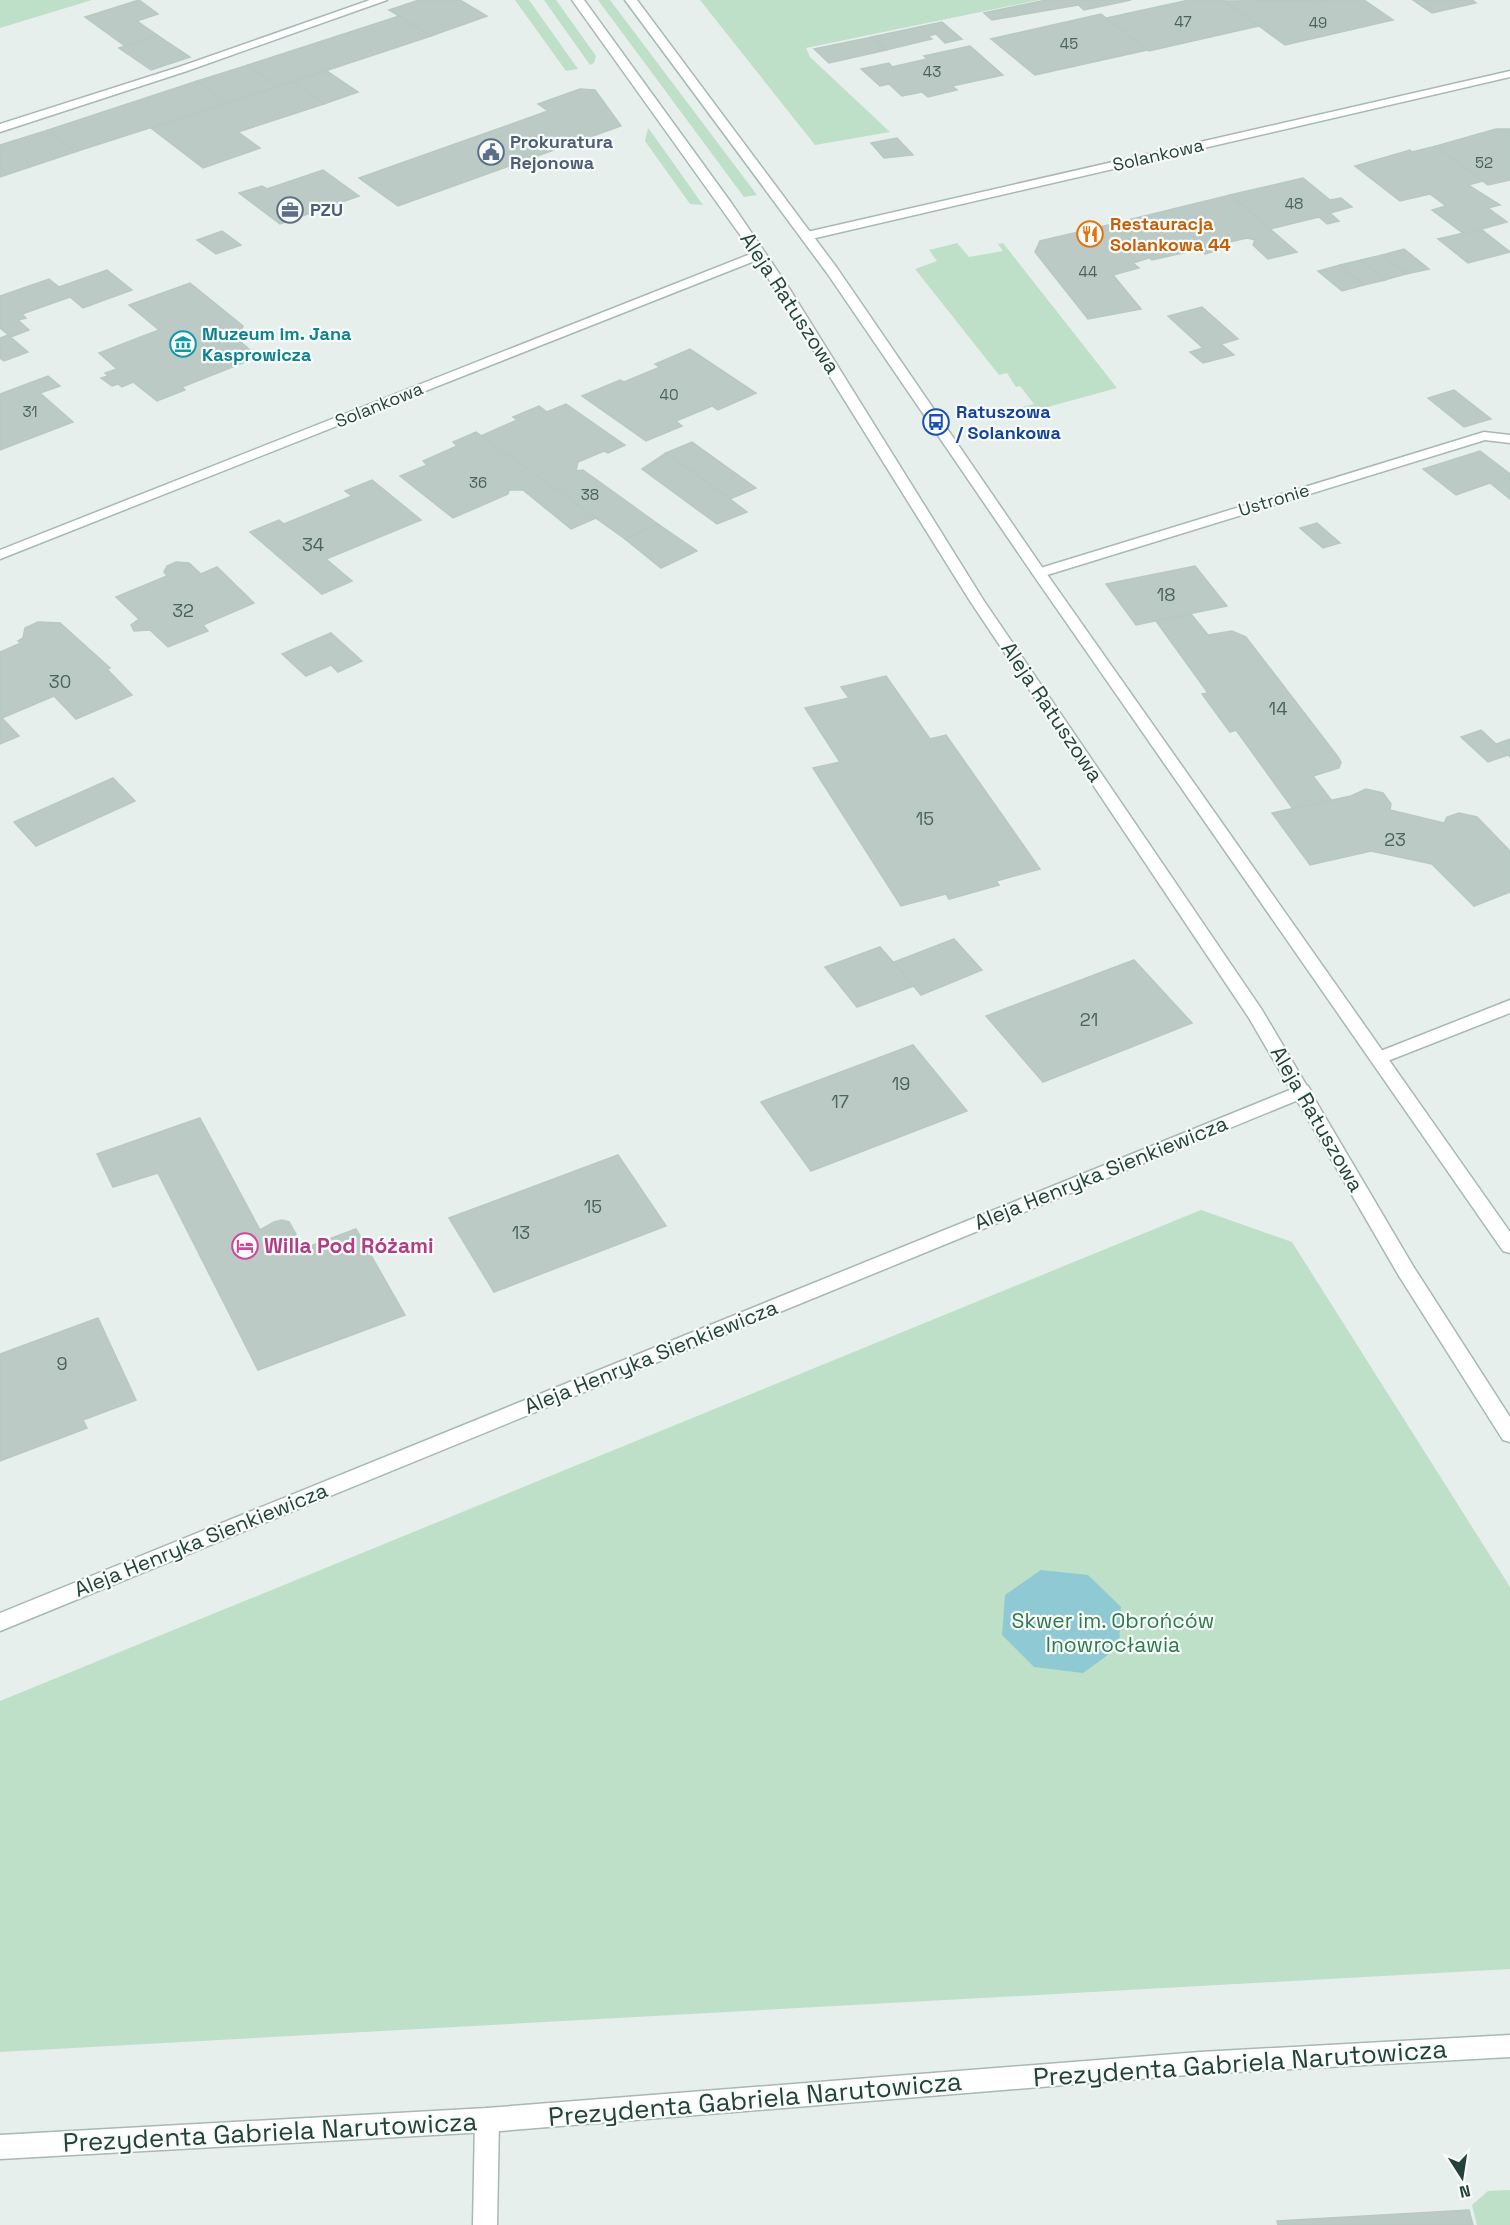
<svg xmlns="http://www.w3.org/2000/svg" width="1510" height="2225" font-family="'Space Grotesk',sans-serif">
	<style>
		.green { fill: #bfe0c8 }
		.water { fill: #8ec9d4 }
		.building { fill: #bbcac4; stroke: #b8c9c2; stroke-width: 1.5 }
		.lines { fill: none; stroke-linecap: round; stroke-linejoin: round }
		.service-casing { stroke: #a8b8b2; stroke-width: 3 }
		.minor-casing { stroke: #a8b8b2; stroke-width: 3 }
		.tertiary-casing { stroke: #a8b8b2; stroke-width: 3 }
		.service { fill: #fff; fill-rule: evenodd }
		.minor { fill: #fff; fill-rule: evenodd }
		.tertiary { fill: #fff; fill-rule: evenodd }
		.labels { text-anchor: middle; stroke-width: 4.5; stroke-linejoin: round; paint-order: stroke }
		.far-number-label { font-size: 15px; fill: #4a645c }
		.far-service-label { font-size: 18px; font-weight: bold; fill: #4e5e75; stroke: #f7fbf9; text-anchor: start }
		.far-street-label { font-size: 18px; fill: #24423a; stroke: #f7fbf9 }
		.far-food-label { font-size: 18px; font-weight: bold; fill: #c56008; stroke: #f7fbf9; text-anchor: start }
		.far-culture-label { font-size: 18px; font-weight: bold; fill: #0d838f; stroke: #f7fbf9; text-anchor: start }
		.far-transit-label { font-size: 18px; font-weight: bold; fill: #164399; stroke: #f7fbf9; text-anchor: start }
		.number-label { font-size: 18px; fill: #4a645c }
		.street-label { font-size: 21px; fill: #24423a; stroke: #f7fbf9 }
		.hotel-label { font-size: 21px; font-weight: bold; fill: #b23c85; stroke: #f7fbf9; text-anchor: start }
		.park-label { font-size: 21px; fill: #2d7a4b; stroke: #f7fbf9 }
		.near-street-label { font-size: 26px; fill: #24423a; stroke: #f7fbf9 }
	</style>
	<rect width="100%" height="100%" fill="#e6efeb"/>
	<!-- green -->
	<g class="green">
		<polygon points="0,0 92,0 0,28"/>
		<polygon points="515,0 529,0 578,69 566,71"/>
		<polygon points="544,0 556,0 596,56 594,63 590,65"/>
		<polygon points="598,0 610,0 757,195 744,197"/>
		<polygon points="700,0 1039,0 806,48 810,57 890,132 815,145"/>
		<polygon points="648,128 652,133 703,205 690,204 645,141"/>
		<polygon points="957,243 969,257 1003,251 998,244 1003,243 1117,388 1026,413 1022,407 1034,404 1020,386 1016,387 1007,373 999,375 915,269 937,261 929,250"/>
		<polygon points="1201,1210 1292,1242 1510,1587 1510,1969 0,2052 0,1701"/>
		<polygon points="1510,2190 1510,2225 1477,2225 1472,2205 1488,2191"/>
	</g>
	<!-- water -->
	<polygon class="water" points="1041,1570 1088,1575 1121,1607 1119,1647 1083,1673 1034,1667 1002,1635 1005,1595"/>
	<!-- building -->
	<g class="building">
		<polygon points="139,0 158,14 137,21 157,35 125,46 85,17"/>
		<polygon points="419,0 460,0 487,16 431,36 389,10"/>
		<polygon points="1046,0 1073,0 1078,5 992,20 984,13"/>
		<polygon points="1073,0 1131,0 1084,10"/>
		<polygon points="1189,0 1223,0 1259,26 1149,51 1107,18"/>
		<polygon points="1364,0 1393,20 1285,45 1225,1"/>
		<polygon points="1413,0 1472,0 1476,3 1432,13"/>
		<polygon points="1101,14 1147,50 1035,75 991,39"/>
		<polygon points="399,16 431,36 277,87 248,65"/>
		<polygon points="942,22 962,39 945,43 936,34 928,36 932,39 886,50 872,37"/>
		<polygon points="157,35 190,57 151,70 119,48"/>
		<polygon points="872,37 886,50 829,63 814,49"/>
		<polygon points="970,46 1003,75 952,86 957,90 928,97 922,92 902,96 889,84 880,86 861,69 889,63 892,67 927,59 924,56"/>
		<polygon points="248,65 277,87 227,103 197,81"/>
		<polygon points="327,71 358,92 324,104 293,82"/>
		<polygon points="197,81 227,103 75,152 48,130"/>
		<polygon points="293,82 324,104 238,132 260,148 203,168 151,128"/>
		<polygon points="580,89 595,90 621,126 398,206 359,178 548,111 538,104"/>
		<polygon points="1496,129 1510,129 1510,180 1488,185 1436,146"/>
		<polygon points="48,130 75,152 0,177 0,145"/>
		<polygon points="897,138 913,155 884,158 871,143"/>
		<polygon points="1436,146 1483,181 1468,185 1500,205 1488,208 1507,222 1464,234 1432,210 1446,206 1430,194 1400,201 1355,166 1410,150 1412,152"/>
		<polygon points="323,170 359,196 280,224 239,193 262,186 267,189"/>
		<polygon points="1303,178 1330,200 1341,198 1352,207 1330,213 1339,221 1327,224 1319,217 1270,229 1230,195"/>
		<polygon points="1230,195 1297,252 1268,259 1253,245 1255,240 1247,238 1225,243 1230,247 1205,254 1200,249 1152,260 1112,224"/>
		<polygon points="1112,224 1149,258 1133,263 1139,268 1113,275 1141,309 1088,319 1035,252 1040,241"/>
		<polygon points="1481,229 1510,252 1468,263 1438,239"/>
		<polygon points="222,231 241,245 216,254 197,240"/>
		<polygon points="1404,249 1429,269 1406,274 1382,255"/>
		<polygon points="1382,255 1406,274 1385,280 1361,260"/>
		<polygon points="1361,260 1385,280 1364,285 1340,265"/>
		<polygon points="1340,265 1364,285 1342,291 1318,271"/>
		<polygon points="107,270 132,290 83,308 70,297 22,314 26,318 18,320 29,330 11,337 0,328 0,296 49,279 59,287"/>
		<polygon points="190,283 243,326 241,333 234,336 258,357 182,387 185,390 157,401 133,382 122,387 118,384 112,386 101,378 108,376 105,373 117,369 99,353 159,330 129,305"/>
		<polygon points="1202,307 1238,339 1221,344 1234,355 1203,363 1190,352 1203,348 1168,316"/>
		<polygon points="8,335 28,352 4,361 0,358 0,338"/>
		<polygon points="690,349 756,393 718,410 712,406 676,421 682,426 646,441 582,396 620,380 624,382 660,367 655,364"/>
		<polygon points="48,376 60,386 40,393 73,422 0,450 0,394"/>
		<polygon points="1454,390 1491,419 1464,427 1428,398"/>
		<polygon points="566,404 625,445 608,453 604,451 578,462 576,471 583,470 658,524 625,539 481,436 517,420 513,417 539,406 547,412"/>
		<polygon points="476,432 486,439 596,518 571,529 523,490 509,490 508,494 453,518 400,476 427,465 423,461 457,446 453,442"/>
		<polygon points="692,442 756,488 730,499 666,453"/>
		<polygon points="1480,451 1510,474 1510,499 1490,483 1456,495 1423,469"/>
		<polygon points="666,453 730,499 747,512 717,524 642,469"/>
		<polygon points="372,480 421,520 326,559 352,581 322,594 250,532 279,520 284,524 352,496 345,491"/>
		<polygon points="1317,523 1340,543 1323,548 1300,528"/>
		<polygon points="658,524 697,551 661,568 625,539"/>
		<polygon points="176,562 189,563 201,574 217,567 254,603 203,625 208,631 168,647 150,630 134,631 131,625 139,619 116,597 167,576 164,572 167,566"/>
		<polygon points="1195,566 1227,606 1136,625 1106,584"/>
		<polygon points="1191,614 1208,635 1232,631 1246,637 1338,757 1341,762 1339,768 1313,776 1332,801 1293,809 1236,730 1230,732 1202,694 1208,693 1156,621"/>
		<polygon points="38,622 60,623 110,668 107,669 132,695 76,719 54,696 2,718 19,736 0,744 0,652 21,643 18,641 23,638 25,628"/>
		<polygon points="331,633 362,661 338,672 331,665 306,676 282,654"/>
		<polygon points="886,676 930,739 946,735 1040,869 996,881 999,885 949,899 946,894 901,906 813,768 840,762 805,708 849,698 841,687"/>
		<polygon points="1481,730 1496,744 1508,755 1488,762 1461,737"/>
		<polygon points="1510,739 1510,757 1496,744"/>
		<polygon points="113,778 135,801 36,846 14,822"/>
		<polygon points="1366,789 1383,793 1391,804 1390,810 1444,823 1447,817 1459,813 1477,817 1510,851 1510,892 1474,906 1432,864 1371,851 1310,865 1272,813 1351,796"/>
		<polygon points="954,939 982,970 921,995 894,962"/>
		<polygon points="880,947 914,986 857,1007 825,967"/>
		<polygon points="1134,960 1192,1023 1043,1082 986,1016"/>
		<polygon points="913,1045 967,1111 811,1171 761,1102"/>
		<polygon points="200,1118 260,1230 274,1222 282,1220 289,1222 296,1234 293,1241 297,1251 356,1229 405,1315 258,1370 158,1173 113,1187 97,1154"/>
		<polygon points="618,1155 666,1226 494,1292 449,1218"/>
		<polygon points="98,1318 136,1400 83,1420 87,1428 0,1461 0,1354"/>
		<polygon points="1469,2210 1473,2225 1278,2225 1277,2221"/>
	</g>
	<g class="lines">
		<!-- service casing -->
		<g class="service-casing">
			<g id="service">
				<polygon points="370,0 387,0 187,71 0,132 0,124 179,67"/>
				<polygon points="487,2108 496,2112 499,2120 497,2225 473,2225 475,2120 478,2112"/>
			</g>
		</g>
		<!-- minor casing -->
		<g class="minor-casing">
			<g id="minor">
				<polygon points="1510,71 1510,77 807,240 801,236 807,232"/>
				<polygon points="1484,432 1510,435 1510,443 1485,440 1044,576 1039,577 1032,573 1034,570"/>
				<polygon points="1510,1000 1510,1013 1385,1062 1379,1064 1373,1062 1370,1058 1373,1054"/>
				<polygon points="1302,1085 1308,1086 1311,1091 1308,1096 0,1631 0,1613"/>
			</g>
		</g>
		<!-- tertiary casing -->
		<g class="tertiary-casing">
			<g id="tertiary">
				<polygon points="572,0 584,0 732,204 789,288 984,601 1262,1010 1413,1266 1510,1417 1510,1442 1503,1440 1399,1276 1249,1018 970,601 757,260 0,559 0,550 753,253"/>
				<polygon points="625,0 637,0 837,268 1044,570 1510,1232 1510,1253 1503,1251 1034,576 827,273"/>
				<polygon points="1510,2035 1510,2057 1200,2074 487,2132 0,2159 0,2135 487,2108 1200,2052"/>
			</g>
		</g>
		<!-- service -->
		<use href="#service" class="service"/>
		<!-- minor -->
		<use href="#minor" class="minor"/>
		<!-- tertiary -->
		<use href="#tertiary" class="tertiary"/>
	</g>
	<!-- icons -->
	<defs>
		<g id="civic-ring" transform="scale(1.35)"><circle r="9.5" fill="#f7fbf9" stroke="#5c6f8a" stroke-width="1.5"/><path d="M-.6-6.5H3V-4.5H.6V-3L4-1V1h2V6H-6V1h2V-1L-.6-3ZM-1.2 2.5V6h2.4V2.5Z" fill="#5c6f8a"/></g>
		<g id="office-ring" transform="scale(1.35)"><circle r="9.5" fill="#f7fbf9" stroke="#5c6f8a" stroke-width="1.5"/><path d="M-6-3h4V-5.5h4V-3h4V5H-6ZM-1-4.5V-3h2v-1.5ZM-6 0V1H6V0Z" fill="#5c6f8a"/></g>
		<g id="restaurant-ring" transform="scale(1.35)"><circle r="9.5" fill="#f7fbf9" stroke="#e8710a" stroke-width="1.5"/><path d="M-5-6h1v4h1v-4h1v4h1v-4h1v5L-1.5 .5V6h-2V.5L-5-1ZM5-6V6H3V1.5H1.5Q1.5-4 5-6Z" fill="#e8710a"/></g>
		<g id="museum-ring" transform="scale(1.35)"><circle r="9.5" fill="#f7fbf9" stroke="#0f9aa8" stroke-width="1.5"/><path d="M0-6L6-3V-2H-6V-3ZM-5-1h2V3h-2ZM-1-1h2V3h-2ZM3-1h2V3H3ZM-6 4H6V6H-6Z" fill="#0f9aa8"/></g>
		<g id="bus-ring" transform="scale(1.35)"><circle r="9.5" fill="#f7fbf9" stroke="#1a4fb4" stroke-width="1.5"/><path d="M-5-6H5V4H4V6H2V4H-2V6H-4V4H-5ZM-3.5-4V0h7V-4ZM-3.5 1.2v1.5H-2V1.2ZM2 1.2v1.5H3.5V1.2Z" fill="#1a4fb4"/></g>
		<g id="hotel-ring" transform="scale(1.35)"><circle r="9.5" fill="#f7fbf9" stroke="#d1479c" stroke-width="1.5"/><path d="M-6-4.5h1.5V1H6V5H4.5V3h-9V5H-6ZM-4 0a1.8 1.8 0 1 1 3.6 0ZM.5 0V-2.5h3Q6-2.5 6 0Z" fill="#d1479c"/></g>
	</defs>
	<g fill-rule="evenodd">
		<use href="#civic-ring" x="491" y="152"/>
		<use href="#office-ring" x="290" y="210"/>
		<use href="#restaurant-ring" x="1090" y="234"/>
		<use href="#museum-ring" x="183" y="344"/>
		<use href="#bus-ring" x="936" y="422"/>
		<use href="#hotel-ring" x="245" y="1246"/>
	</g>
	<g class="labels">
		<!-- far-number labels -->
		<g class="far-number-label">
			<text x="1183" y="27">47</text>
			<text x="1318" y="28">49</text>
			<text x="1069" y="49">45</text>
			<text x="932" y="77">43</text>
			<text x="1484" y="168">52</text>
			<text x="1294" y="209">48</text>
			<text x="1088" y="277">44</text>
			<text x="669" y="400">40</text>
			<text x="30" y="417">31</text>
			<text x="478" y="488">36</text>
			<text x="590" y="500">38</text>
		</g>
		<!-- far-service labels -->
		<g class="far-service-label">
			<text x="510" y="148">Prokuratura<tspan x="510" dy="21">Rejonowa</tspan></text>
			<text x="310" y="216">PZU</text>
		</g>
		<!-- far-street labels -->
		<g class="far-street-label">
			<text transform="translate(1158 155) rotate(-13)" y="6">Solankowa</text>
			<text transform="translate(379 405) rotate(-22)" y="6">Solankowa</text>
			<text transform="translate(1274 500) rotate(-17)" y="6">Ustronie</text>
		</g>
		<!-- far-food labels -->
		<g class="far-food-label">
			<text x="1110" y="230">Restauracja<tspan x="1110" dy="21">Solankowa 44</tspan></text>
		</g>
		<!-- far-culture labels -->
		<g class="far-culture-label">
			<text x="202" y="340">Muzeum im. Jana<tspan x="202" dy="21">Kasprowicza</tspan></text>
		</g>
		<!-- far-transit labels -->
		<g class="far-transit-label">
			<text x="956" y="418">Ratuszowa<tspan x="956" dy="21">/ Solankowa</tspan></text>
		</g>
		<!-- number labels -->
		<g class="number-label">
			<text x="313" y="551">34</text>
			<text x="1166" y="601">18</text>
			<text x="183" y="617">32</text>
			<text x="60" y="688">30</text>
			<text x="1278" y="715">14</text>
			<text x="925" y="825">15</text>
			<text x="1395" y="846">23</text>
			<text x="1089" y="1026">21</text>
			<text x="901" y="1090">19</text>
			<text x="840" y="1108">17</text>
			<text x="593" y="1213">15</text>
			<text x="521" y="1239">13</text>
			<text x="62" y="1370">9</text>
		</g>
		<!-- street labels -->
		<g class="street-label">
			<text transform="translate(790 303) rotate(57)" y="7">Aleja Ratuszowa</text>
			<text transform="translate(1052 712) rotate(56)" y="7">Aleja Ratuszowa</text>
			<text transform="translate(1317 1119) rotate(60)" y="7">Aleja Ratuszowa</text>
			<text transform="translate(1101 1173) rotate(-22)" y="7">Aleja Henryka Sienkiewicza</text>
			<text transform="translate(651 1357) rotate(-22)" y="7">Aleja Henryka Sienkiewicza</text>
			<text transform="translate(201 1540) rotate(-22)" y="7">Aleja Henryka Sienkiewicza</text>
		</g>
		<!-- hotel labels -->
		<g class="hotel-label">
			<text x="264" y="1253">Willa Pod Różami</text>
		</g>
		<!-- park labels -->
		<g class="park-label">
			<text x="1113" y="1628">Skwer im. Obrońców<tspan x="1113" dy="24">Inowrocławia</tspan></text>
		</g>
		<!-- near-street labels -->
		<g class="near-street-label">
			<text transform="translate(1240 2063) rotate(-4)" y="9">Prezydenta Gabriela Narutowicza</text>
			<text transform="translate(755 2099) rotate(-5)" y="9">Prezydenta Gabriela Narutowicza</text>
			<text transform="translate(270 2132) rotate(-3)" y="9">Prezydenta Gabriela Narutowicza</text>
		</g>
	</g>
	<!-- north arrow -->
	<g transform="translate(1462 2177) rotate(168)" stroke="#f7fbf9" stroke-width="4.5" paint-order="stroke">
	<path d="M0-4.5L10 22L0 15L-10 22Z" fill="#24423a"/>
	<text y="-9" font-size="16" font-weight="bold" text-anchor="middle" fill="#24423a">N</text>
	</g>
</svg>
